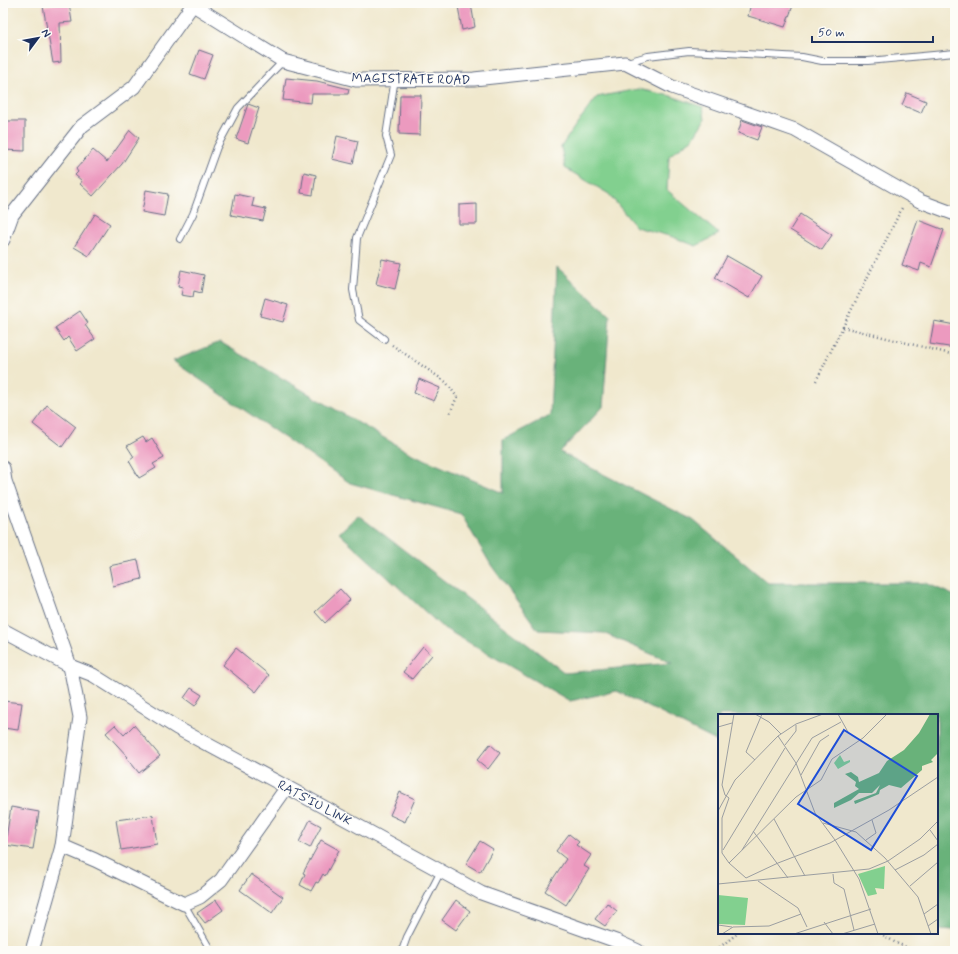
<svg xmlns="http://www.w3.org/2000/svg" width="958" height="954" font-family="Mynerve,sans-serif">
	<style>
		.green { fill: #82d08f; stroke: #4e8076 }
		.forest { fill: #69b27a; stroke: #42706c }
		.building { fill: #ec9abf }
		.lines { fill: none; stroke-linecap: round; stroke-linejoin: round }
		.lane-casing { stroke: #667085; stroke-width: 8 }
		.street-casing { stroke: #667085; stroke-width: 15 }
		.path { stroke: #667085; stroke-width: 2.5; stroke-dasharray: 1 3; stroke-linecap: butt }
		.lane { stroke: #fff; stroke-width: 6 }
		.street { stroke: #fff; stroke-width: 13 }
		.labels { text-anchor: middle; stroke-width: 3; stroke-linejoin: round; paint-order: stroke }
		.street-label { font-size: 13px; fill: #1b2f5e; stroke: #fdfcf7 }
		.inset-road { fill: none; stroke: #9b9ea1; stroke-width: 1 }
		.view { fill: #1d4ed8; fill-opacity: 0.15; stroke: #1d4ed8; stroke-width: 2 }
		.inset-edge { fill: none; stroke: #1b2f5e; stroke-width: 2 }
	</style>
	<rect width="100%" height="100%" fill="#fdfcf7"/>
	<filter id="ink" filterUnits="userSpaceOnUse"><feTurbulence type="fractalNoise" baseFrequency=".025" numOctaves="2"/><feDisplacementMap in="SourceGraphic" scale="8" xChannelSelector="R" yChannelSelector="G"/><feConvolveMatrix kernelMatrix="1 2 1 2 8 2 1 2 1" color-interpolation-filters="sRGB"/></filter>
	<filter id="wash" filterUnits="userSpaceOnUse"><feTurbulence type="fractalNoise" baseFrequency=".012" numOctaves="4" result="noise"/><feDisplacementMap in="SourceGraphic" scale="16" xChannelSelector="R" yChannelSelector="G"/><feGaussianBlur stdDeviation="0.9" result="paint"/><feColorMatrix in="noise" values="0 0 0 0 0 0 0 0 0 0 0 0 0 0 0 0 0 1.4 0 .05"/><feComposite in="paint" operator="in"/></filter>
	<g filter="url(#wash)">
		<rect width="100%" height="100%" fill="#f0e8cd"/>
		<!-- green -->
		<polygon class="green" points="638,89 671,96 703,107 705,119 693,138 669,156 667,190 719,234 696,246 673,237 636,227 609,194 565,168 561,147 575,126 597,97"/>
		<!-- forest -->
		<polygon class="forest" points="557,267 610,316 603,407 560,452 693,520 768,583 926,583 955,596 955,930 937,929 937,715 719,715 719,749 716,741 617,691 570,701 442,627 339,533 358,515 565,673 672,663 603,633 538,630 491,565 461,514 350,483 173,361 220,342 410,453 503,493 503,440 550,415"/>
		<g id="blocks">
			<!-- building -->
			<g class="building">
				<polygon points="61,3 69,3 72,22 60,23 61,62 53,63 43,6"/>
				<polygon points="751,3 794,3 785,27 748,16"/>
				<polygon points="471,4 475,27 462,30 458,6"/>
				<polygon points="199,50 213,55 204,79 190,74"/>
				<polygon points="286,78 317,81 349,89 348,94 312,94 311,103 283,100"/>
				<polygon points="907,93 926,101 921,113 902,105"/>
				<polygon points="400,95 421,95 420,135 399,134"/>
				<polygon points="248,104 259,108 248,143 236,139"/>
				<polygon points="742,120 762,127 757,140 738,133"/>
				<polygon points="3,121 25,121 25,151 3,150"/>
				<polygon points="130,130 139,138 122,164 93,196 80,184 82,181 75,175 78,172 76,169 93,150 107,162"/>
				<polygon points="337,136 358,141 353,164 332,159"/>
				<polygon points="304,172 316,175 313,195 301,193"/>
				<polygon points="146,190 168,194 164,216 142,212"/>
				<polygon points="235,194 254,198 252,206 266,209 263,221 231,215"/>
				<polygon points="477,204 477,224 459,224 459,205"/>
				<polygon points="95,214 110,224 89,256 74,247"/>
				<polygon points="800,214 832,235 822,250 790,230"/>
				<polygon points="918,220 944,230 931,267 921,263 919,271 902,265"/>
				<polygon points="727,256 762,276 749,298 715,278"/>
				<polygon points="382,259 401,263 395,289 376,284"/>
				<polygon points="181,270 204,275 201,293 194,291 193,297 181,295 183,287 178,286"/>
				<polygon points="265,298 288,305 283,322 260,316"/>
				<polygon points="80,311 88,323 85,325 95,339 77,351 68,337 64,341 55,328"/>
				<polygon points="934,321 955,325 955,348 930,344"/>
				<polygon points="419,379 440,388 434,401 414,393"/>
				<polygon points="47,405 76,427 62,447 33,424"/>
				<polygon points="143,437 146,442 152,438 164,458 153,464 156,468 139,478 129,461 134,457 127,446"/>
				<polygon points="138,560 142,579 113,586 109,566"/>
				<polygon points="340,589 350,600 325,623 315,612"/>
				<polygon points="423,647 432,655 412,679 403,672"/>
				<polygon points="236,648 269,675 256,692 223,665"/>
				<polygon points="191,688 202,695 195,706 184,698"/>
				<polygon points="3,701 22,703 18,730 3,728"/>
				<polygon points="115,725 124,735 134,725 160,756 139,773 127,758 128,757 106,733"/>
				<polygon points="490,744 500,753 488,769 477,760"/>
				<polygon points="400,792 415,799 405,822 390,815"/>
				<polygon points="11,807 39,812 33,849 5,845"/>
				<polygon points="153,815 157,844 121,850 116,820"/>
				<polygon points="310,820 321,826 310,848 299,842"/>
				<polygon points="569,834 579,842 576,845 591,855 584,866 589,869 566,905 545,891 566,859 556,851"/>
				<polygon points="321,840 339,850 325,876 323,874 318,883 316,882 311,891 300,885 305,874 303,873"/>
				<polygon points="480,841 493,849 480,872 466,864"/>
				<polygon points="251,874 283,897 272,913 240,890"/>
				<polygon points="216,900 223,910 205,923 197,913"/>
				<polygon points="456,900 470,911 456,930 442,920"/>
				<polygon points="607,903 617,911 605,926 595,919"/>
			</g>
		</g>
	</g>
	<g filter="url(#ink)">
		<use href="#blocks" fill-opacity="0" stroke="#667085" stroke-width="1"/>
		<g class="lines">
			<!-- lane casing -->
			<g class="lane-casing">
				<g id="lane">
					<polyline points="627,62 648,56 689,51 802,57 822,61 868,61 955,53"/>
					<polyline points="180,239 193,214 217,147 238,108 283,61"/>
					<polyline points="384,339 359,320 353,290 357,238 391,155 386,136 395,78"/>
					<polyline points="184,904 211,951"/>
					<polyline points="402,951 407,937 441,871"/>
				</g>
			</g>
			<!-- street casing -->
			<g class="street-casing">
				<g id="street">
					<polyline points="190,3 283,61 356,80 474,79 625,63 672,87 795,130 920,201 955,214"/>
					<polyline points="3,240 12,215 82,126 134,87 194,3"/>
					<polyline points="3,468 5,481 70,666 80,717 62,846 32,951"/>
					<polyline points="3,630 70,666 93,675 177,728 307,798 481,893 616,941 638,951"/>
					<polyline points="62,846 95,860 184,904 200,897 221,880 287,787"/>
				</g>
			</g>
			<!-- path -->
			<g class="path">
				<polyline points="843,327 955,355"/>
				<polyline points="392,345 446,382 457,397 450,413"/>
				<polyline points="816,381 903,206"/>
				<polyline points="880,933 896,943 916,951"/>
				<polyline points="718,951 720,947 738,933"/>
			</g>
			<!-- lane -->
			<use href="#lane" class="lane"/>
			<!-- street -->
			<use href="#street" class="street"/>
		</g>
	</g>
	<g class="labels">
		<!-- street labels -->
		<g class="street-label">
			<text transform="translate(411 78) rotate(1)" y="5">MAGISTRATE ROAD</text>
			<text transform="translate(315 802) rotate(28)" y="5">RATS'IU LINK</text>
		</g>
	</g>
	<!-- overview -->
	<g transform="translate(718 714)">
		<rect width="220" height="220" fill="#f0e8cd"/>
		<path d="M 122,41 L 126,48 L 132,46 L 132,48 L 120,55 L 116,49 ZM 167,152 L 166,175 L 157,174 L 159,180 L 150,182 L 140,160 ZM 0,181 L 30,184 L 27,211 L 0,210 Z" fill="#82d08f"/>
		<path d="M 212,0 L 220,0 L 220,39 L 213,46 L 215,48 L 204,52 L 204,56 L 183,74 L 171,71 L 162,76 L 161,80 L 137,90 L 136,87 L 158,79 L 162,71 L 154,79 L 141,79 L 133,86 L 116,94 L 116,89 L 141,75 L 137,72 L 138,68 L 127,60 L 133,58 L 140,63 L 141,68 L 161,59 L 169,47 L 186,36 L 201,19 Z" fill="#69b27a"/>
		<path class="inset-road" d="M 16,0 L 4,71 L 7,81 L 11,84 L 4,104 L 4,139 L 11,149 L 28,164M 37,0 L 51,8 L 63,20M 120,0 L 130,18M 0,13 L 14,9M 60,22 L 78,49 L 97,99 L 117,126 L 141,165 L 160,220M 67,31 L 78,17 L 78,11M 37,46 L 28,38 L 44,0M 83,61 L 102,27 L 111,21M 0,97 L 17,66 L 60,22 L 78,10 L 105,0M 56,105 L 87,162M 105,109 L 138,118 L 167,144 L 200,183 L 213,220M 212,116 L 220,127M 35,117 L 70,164M 148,126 L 158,119 L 154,106M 5,136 L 67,34M 24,136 L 94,24 L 123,8M 11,149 L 78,83 L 103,66 L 114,45 L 145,24 L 169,0M 177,156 L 206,141 L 220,130M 115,160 L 116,169 L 126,175 L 136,216M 28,164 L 60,149 L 112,129 L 171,96 L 220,63M 40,167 L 80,194 L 89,213M 0,170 L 151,155 L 170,147 L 202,125 L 220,107M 192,172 L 220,148M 206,200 L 220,190M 106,208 L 115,220M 0,211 L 14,213M 210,212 L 220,205M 4,220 L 15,213 L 51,212 L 83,200M 76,220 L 153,195M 124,220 L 157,210"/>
		<path class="view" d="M 126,16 L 199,62 L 153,136 L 80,90 Z"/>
		<rect width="220" height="220" class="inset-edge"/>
	</g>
	<!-- margin -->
	<rect width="958" height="954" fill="none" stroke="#fdfcf7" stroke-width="16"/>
	<!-- north arrow -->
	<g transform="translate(38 38) rotate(58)" stroke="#fdfcf7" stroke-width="3" paint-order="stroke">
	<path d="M0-3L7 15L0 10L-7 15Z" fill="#1b2f5e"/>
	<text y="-6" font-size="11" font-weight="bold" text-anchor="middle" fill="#1b2f5e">N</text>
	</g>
	<!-- scale -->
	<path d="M812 36v6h121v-6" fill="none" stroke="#1b2f5e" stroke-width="2"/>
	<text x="818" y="36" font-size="12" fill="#1b2f5e" stroke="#fdfcf7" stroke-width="3" paint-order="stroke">50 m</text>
</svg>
